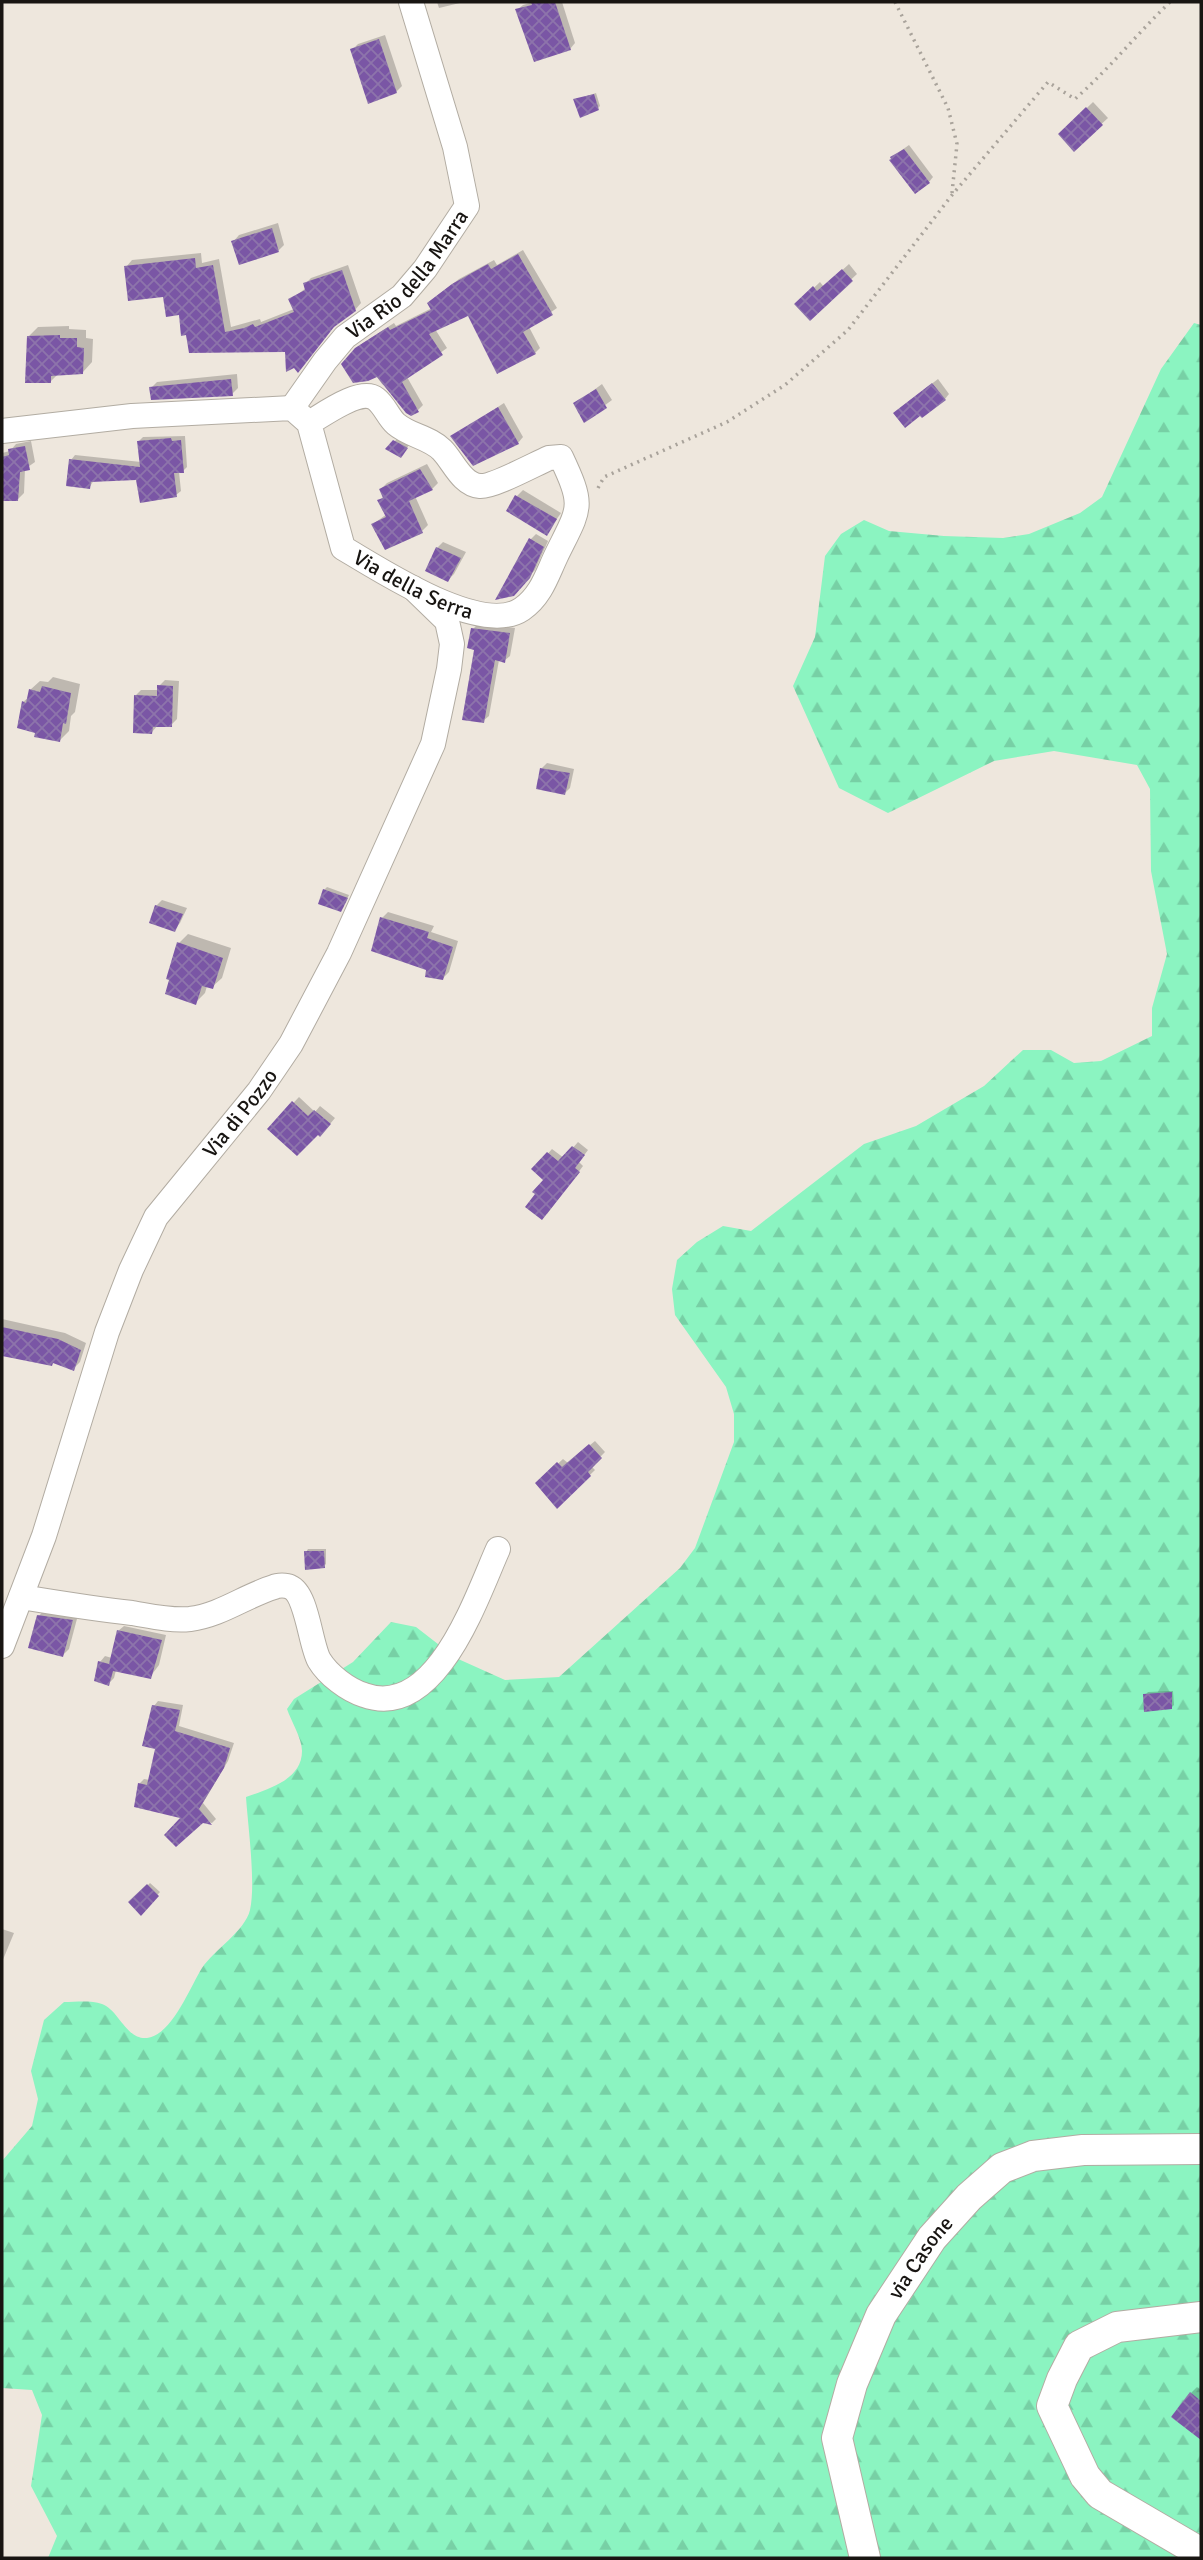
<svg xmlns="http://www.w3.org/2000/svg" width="1203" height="2560" font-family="Signika,sans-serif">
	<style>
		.forest { fill: url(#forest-firs) }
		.shadow { fill: #0003 }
		.building { fill: url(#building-cross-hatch) }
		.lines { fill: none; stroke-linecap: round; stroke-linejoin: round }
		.minor-casing { stroke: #b2aca2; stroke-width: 26 }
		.tertiary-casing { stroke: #b2aca2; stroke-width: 32 }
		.path { stroke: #a9a39b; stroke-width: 3.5; stroke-dasharray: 2 5; stroke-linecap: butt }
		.minor { stroke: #fff; stroke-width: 24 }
		.tertiary { stroke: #fff; stroke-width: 30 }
		.labels { text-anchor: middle; stroke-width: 5; stroke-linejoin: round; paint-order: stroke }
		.street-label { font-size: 21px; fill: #181512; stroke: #fff }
	</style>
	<defs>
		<pattern id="forest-firs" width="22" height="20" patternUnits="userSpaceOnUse" patternTransform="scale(1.75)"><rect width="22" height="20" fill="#8bf4c1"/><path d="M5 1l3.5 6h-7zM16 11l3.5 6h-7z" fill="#77d0a5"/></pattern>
		<pattern id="building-cross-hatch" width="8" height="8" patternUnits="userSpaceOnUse" patternTransform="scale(1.75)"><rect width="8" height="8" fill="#7a56a5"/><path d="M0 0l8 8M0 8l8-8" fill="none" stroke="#8d74ab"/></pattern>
	</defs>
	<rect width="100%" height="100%" fill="#eee7dd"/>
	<!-- forest -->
	<path class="forest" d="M 1194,323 L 1201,325 L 1201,2558 L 48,2558 L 57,2536 L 31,2486 L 42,2415 L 32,2390 L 2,2388 L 2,2161 L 32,2126 L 38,2099 L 31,2071 L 44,2020 L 64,2002 C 76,2002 91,2000 102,2004 C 119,2010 126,2040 147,2038 C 172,2035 190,1987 202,1968 C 214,1950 245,1931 250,1910 C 256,1883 248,1827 246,1797 C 268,1789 302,1780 302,1751 C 302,1738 291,1721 287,1709 L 294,1699 L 353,1662 L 391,1622 L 416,1627 L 456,1658 L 505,1680 L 559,1677 L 680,1568 L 695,1548 L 734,1442 L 734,1414 L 726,1387 L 675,1315 L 672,1289 L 677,1260 L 697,1242 L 723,1226 L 751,1231 L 864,1144 L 916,1126 L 984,1086 L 1023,1050 L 1051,1050 L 1074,1063 L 1101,1061 L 1152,1036 L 1152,1008 L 1167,954 L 1151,871 L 1150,789 L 1137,765 L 1054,751 L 994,761 L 888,813 L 839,788 L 793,686 L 815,637 L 825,556 L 841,534 L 864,520 L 889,531 L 944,536 L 1003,538 L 1029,534 L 1080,513 L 1102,497 L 1161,369 Z"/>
	<!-- shadow -->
	<g class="shadow">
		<polygon points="437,2 464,2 439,8"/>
		<polygon points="533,2 562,2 575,43 570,49 517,10 523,5"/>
		<polygon points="385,35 402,86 396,92 352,50 358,44"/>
		<polygon points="596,93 600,106 598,108 575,100"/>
		<polygon points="1093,102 1108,118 1074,149 1060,134"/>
		<polygon points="909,145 933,177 929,182 892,157"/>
		<polygon points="278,223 284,245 278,251 233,242 239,235"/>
		<polygon points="523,250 557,308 529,327 540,348 535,353 469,314 435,329 447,348 407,377 423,405 418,410 382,384 357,349 363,343 394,323 396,326 432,308 434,298 459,279 494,260 497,265"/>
		<polygon points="201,253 202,263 219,259 231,327 260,319 261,322 294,309 290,300 306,288 305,284 311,278 348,265 361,303 355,310 287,350 190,351 181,313 165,295 126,267 132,260"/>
		<polygon points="849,264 857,274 810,318 797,304 820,282 824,287"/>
		<polygon points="69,326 69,329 86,330 86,338 93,339 92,362 83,372 58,374 51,381 28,337 38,327"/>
		<polygon points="237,374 238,388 232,394 151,388 157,382"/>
		<polygon points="938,379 949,394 945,399 900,408"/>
		<polygon points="602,384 612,400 585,420 575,404"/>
		<polygon points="504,403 523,437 518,443 476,464 471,461 453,436"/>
		<polygon points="185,436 187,467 183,471 179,472 181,491 176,495 137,478 94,480 89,488 71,460 75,455 141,462 139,441 143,437"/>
		<polygon points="397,439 409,445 403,453 388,448"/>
		<polygon points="31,441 35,462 25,469 24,493 18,499 2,499 2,453 10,451 16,444"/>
		<polygon points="427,464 438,483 432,489 415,496 428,525 422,531 386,547 373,524 387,514 379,501 384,496 381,489 387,483"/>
		<polygon points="523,490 561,513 547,533 517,496"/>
		<polygon points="536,534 548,541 535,570 519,588 531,539"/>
		<polygon points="443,542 466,552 454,574 448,580 437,548"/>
		<polygon points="479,623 515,628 510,656 504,661 499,660 489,716 483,721 473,629"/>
		<polygon points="53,677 80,684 75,712 71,716 69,731 60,740 37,732 23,702 29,697 30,690 40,681 48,682"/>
		<polygon points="165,680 179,681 177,719 171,725 158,725 152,732 135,696 141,690 159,690 159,686"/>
		<polygon points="547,763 574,769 570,788 565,793 542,768"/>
		<polygon points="327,887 349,895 343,908 324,890"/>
		<polygon points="162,900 187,908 180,923 174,930 156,906"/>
		<polygon points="388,912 434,926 431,932 458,941 449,972 443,978 428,969 382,918"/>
		<polygon points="188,934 231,948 222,978 212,987 207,986 205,993 195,1003 179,943"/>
		<polygon points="299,1097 315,1112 320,1106 335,1118 325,1130 269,1129"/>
		<polygon points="578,1142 588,1150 579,1162 583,1166 547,1214 545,1179 534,1169 552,1149 564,1158"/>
		<polygon points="2,1319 65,1333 86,1343 80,1362 73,1369 54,1362 2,1354"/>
		<polygon points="595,1441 605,1452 591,1466 595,1470 557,1507 537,1483 563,1459 568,1463"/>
		<polygon points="308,1549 326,1549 326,1564 324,1566 306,1552"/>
		<polygon points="45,1609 78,1615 69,1649 63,1655 39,1616"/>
		<polygon points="124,1626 166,1635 159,1665 150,1677 116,1670 114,1678 108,1684 100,1662 105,1656 112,1658 118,1631"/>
		<polygon points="1173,1691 1174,1705 1172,1707 1145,1695 1148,1692"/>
		<polygon points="158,1701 183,1705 179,1726 234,1743 228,1761 203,1803 216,1819 212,1823 183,1817 139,1784 144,1779 150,1780 157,1747 154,1706"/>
		<polygon points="150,1883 160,1892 141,1913 131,1902"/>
		<polygon points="2,1929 14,1933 2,1962"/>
		<polygon points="1197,2387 1201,2390 1199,2436 1191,2393"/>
	</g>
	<!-- building -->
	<g class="building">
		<polygon points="531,2 555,2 571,50 534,62 515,9 532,5"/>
		<polygon points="379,39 397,93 368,104 350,49"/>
		<polygon points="594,94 599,110 580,118 573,99"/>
		<polygon points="1086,107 1103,125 1074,152 1058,134"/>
		<polygon points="904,149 930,183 915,194 889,160 891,159 890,157"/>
		<polygon points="272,228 279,252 239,265 231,241"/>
		<polygon points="518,254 553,315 523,332 536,354 497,374 468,316 429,334 443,355 402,382 419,412 411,416 406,413 377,377 368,381 353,383 341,364 355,348 388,327 390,330 431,310 427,303 452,284 488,264 491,269"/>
		<polygon points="195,258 196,268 213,265 225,332 244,328 253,324 255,327 294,312 288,299 305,290 303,283 342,270 356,311 334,327 298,373 294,368 286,372 285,352 189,353 186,335 181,336 179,315 166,317 163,297 128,301 124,266"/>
		<polygon points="842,269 853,281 810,321 794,304 813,286 817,291"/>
		<polygon points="60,335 60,338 77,338 77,347 84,348 83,374 51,376 51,383 25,383 27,336"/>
		<polygon points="231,379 233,396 151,400 149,387"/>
		<polygon points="932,383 946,400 922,418 920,416 905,428 893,413"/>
		<polygon points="596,389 607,408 584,423 573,403"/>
		<polygon points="498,407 519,444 473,466 450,436"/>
		<polygon points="171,438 172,441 181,440 184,473 174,473 177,497 140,503 136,480 91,482 90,489 66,486 69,459 140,467 137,441"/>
		<polygon points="393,440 408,448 401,458 385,449"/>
		<polygon points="25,446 30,470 20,472 18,501 2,501 2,457 9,455 8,449"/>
		<polygon points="420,469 433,490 409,501 423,533 385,550 371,524 386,517 377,500 383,498 379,489"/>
		<polygon points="515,495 557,519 547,536 506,511"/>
		<polygon points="529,538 544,547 530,578 514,596 495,600"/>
		<polygon points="436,547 461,558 448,582 425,571"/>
		<polygon points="471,628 510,633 505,663 495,660 484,723 462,720 474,650 467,648"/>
		<polygon points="157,685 173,686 172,727 153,727 152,734 133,733 134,695 157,696"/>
		<polygon points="42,686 71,693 66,724 63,723 60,742 34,737 35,733 17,728 22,701 26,703 29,689 40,692"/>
		<polygon points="540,768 570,773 565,795 536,789"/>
		<polygon points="323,889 348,898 341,912 318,904"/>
		<polygon points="155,905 183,914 175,932 149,923"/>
		<polygon points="380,917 429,932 427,938 453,947 443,980 425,977 426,970 371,951"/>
		<polygon points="177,942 223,958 213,989 202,986 196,1005 165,994 169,980 166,979"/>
		<polygon points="292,1101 308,1116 314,1110 331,1124 320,1137 318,1135 297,1156 267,1129"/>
		<polygon points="572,1146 585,1155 575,1168 580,1172 542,1220 525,1207 535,1194 532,1192 543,1180 531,1169 547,1152 558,1161"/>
		<polygon points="2,1327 58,1339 81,1350 74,1371 53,1363 52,1366 2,1356"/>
		<polygon points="589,1444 602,1458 588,1472 591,1476 557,1509 535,1483 557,1462 562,1467"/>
		<polygon points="304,1551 324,1551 325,1568 305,1570"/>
		<polygon points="37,1615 73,1620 63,1657 28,1648"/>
		<polygon points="117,1630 162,1640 151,1679 113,1671 109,1686 94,1681 98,1661 109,1664"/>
		<polygon points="1172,1692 1172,1709 1144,1712 1143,1694"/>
		<polygon points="152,1705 180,1710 175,1731 230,1748 224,1768 199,1809 212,1825 203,1823 176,1847 164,1835 180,1818 134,1807 138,1783 147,1785 155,1749 142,1746"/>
		<polygon points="147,1884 159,1896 141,1916 128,1902"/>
		<polygon points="1190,2392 1201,2401 1201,2440 1171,2417"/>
	</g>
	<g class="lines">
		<!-- minor casing -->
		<g class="minor-casing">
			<g id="minor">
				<path id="s1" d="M 292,408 L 325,361 L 345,337 L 402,296 L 425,269 L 467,206 L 455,147 L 411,2"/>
				<path id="s2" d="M 2,431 L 132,416 L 292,408 L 309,423 L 343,548 C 381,570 481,637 522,609 C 541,596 547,575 556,556 C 580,507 585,508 561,457 L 549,458 C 535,464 493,487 480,486 C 462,485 453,461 442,450 C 429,437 410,436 396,424 C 388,417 385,406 376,399 C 361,387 323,415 309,423"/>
				<path d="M 21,1597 C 58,1603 94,1609 132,1613 C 150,1616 171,1621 190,1619 C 221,1615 245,1596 274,1587 C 278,1585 286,1585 290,1587 C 307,1594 310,1643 319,1660 C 328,1675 348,1690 364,1695 C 436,1721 476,1598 498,1549"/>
				<path id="s3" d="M 2,1646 L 44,1536 L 107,1332 L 131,1270 L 156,1217 L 259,1091 L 291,1044 L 339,953 L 433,744 L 449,669 L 452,644 L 447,621 L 413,588"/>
			</g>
		</g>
		<!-- tertiary casing -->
		<g class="tertiary-casing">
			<g id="tertiary">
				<polyline points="1201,2317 1117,2327 1079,2346 1062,2379 1052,2406 1085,2476 1100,2494 1201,2553"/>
				<path id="s4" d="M 865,2558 L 837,2438 L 852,2384 L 881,2315 L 932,2238 L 969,2197 L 1002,2168 L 1033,2156 L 1083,2150 L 1201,2149"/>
			</g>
		</g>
		<!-- path -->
		<g class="path">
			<polyline points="895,2 948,108 957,144 952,193"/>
			<path d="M 598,488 L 604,477 L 727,422 L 785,385 L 848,330 L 952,195 L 1048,82 L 1075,99 C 1109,69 1137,34 1170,2"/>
		</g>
		<!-- minor -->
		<use href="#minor" class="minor"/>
		<!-- tertiary -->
		<use href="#tertiary" class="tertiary"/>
	</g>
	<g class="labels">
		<!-- street labels -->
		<g class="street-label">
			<text dy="7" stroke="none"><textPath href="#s1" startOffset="178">Via Rio della Marra</textPath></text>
			<text dy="7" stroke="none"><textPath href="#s2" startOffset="523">Via della Serra</textPath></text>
			<text dy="7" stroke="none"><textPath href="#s3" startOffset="590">Via di Pozzo</textPath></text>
			<text dy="7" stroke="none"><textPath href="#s4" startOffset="324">via Casone</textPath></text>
		</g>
	</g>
	<!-- border -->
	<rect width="1203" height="2560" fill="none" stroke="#181512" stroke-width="7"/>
</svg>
